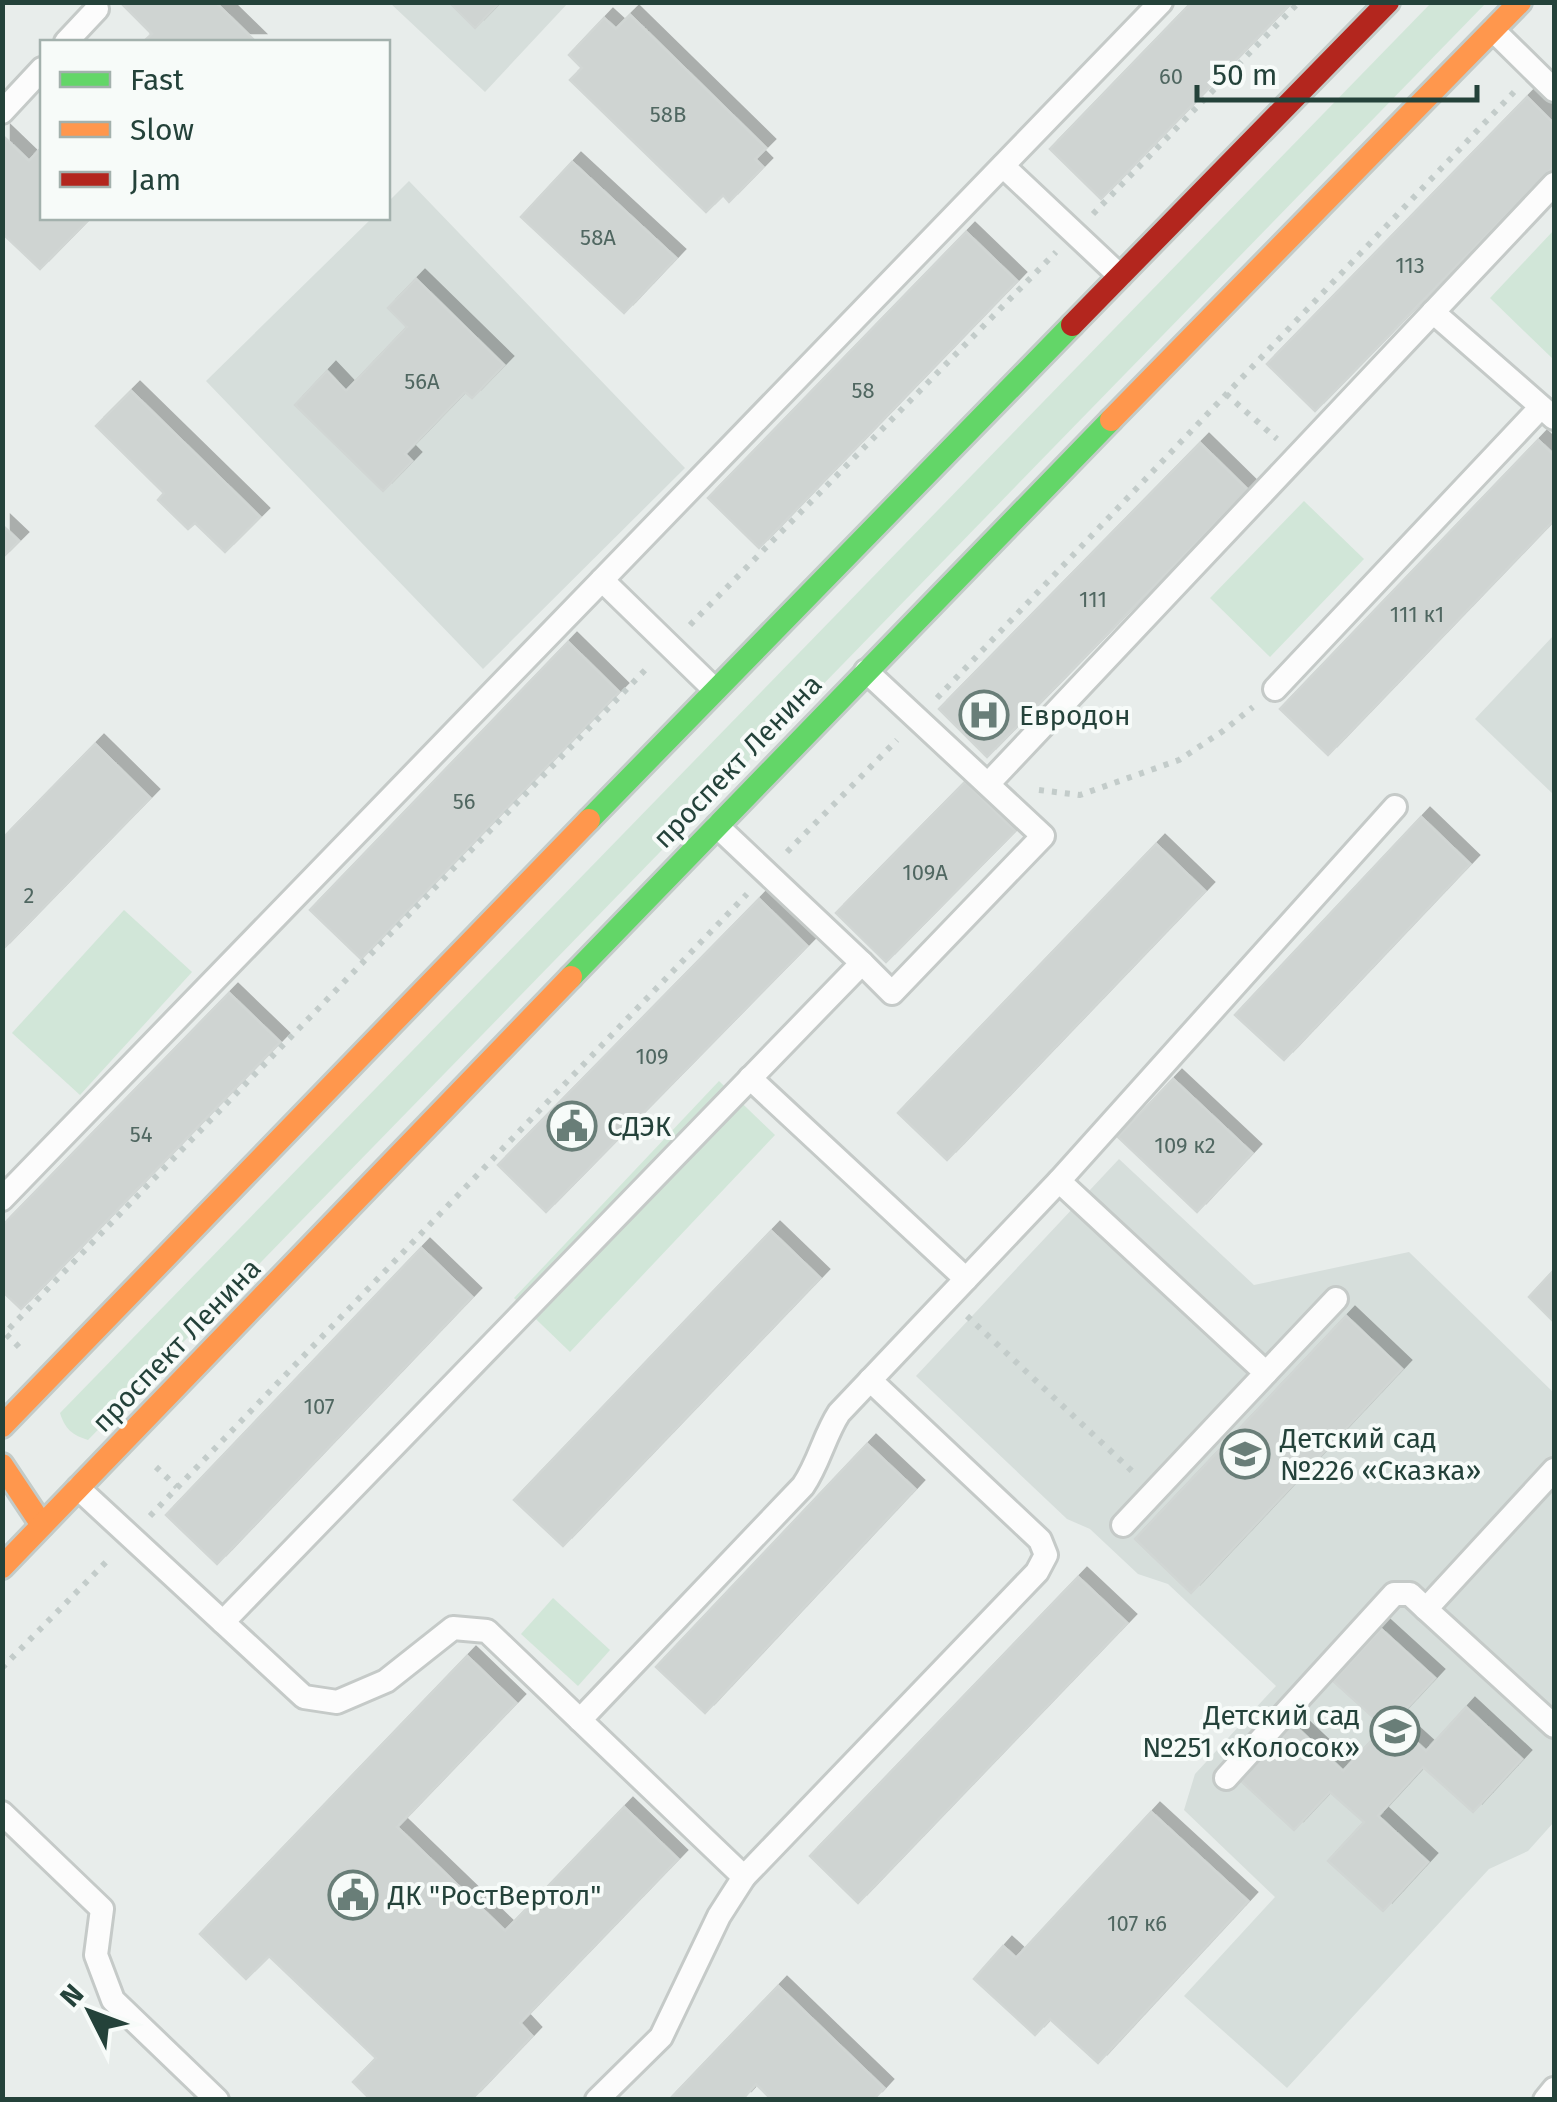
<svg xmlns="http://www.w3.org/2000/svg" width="1557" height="2102" font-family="'Fira Sans',sans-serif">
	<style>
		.built { fill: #d6dedb }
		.green { fill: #d1e6d8 }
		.building { fill: #cfd4d2; stroke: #d1d6d4; stroke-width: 2.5; filter: url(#shadow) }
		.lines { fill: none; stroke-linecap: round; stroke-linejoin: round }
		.lane-casing { stroke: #c5cac8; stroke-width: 28 }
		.fast-casing { stroke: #c3cbc8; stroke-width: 28 }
		.slow-casing { stroke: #c3cbc8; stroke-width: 28 }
		.jam-casing { stroke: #c3cbc8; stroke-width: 28 }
		.path { stroke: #c3ccca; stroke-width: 6; stroke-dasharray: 5 8; stroke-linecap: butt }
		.lane { stroke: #fcfcfc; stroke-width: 22 }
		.fast { stroke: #63d668; stroke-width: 22 }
		.slow { stroke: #ff974d; stroke-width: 22 }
		.jam { stroke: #b3261e; stroke-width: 22 }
		.labels { text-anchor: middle; stroke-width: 8; stroke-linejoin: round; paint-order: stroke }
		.number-label { font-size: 22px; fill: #506761 }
		.poi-label { font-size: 28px; fill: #24423a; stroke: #f7fbf9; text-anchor: start }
		.street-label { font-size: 28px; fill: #24423a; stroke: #f7fbf9 }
	</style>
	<defs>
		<filter id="shadow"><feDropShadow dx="9" dy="-9" stdDeviation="0" flood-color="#0004"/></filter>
	</defs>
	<rect width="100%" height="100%" fill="#e8edeb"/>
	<!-- built -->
	<g class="built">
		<polygon points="390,3 568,3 485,92"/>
		<polygon points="409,181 685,468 483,669 206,381 372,218 388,218 388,202"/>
		<polygon points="1554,635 1554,795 1475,719"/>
		<polygon points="1119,1159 1254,1285 1409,1252 1554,1393 1554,1822 1528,1851 1489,1869 1287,2088 1184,1996 1275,1897 1184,1810 1195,1774 1276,1686 1168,1584 1138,1574 1090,1529 1067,1519 916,1376"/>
	</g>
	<!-- green -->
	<g class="green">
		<path d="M 1431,3 L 1486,3 L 88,1440 C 72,1435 65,1429 60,1413 Z"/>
		<polygon points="1554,230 1554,360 1490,298"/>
		<polygon points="1304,501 1364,559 1270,657 1210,598"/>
		<polygon points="124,910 192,972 80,1095 12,1033"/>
		<polygon points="719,1081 775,1135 570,1352 514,1298"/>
		<polygon points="553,1598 610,1650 578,1686 521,1634"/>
	</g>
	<!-- building -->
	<g class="building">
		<polygon points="120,2 215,2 256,42 143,42 152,34"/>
		<polygon points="449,2 500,2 475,28"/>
		<polygon points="1192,2 1292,2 1101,199 1050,149"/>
		<polygon points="630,15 766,148 755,159 763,167 729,202 723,195 706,212 570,80 582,68 569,55 604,18 616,29"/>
		<polygon points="1527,97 1554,124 1554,166 1315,411 1267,364"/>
		<polygon points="2,135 29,161 42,147 42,218 90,218 40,269 2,233"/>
		<polygon points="572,162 676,258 624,313 521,217"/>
		<polygon points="966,232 1017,281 759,548 708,498"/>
		<polygon points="416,279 504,365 472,398 465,392 405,454 412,461 383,491 295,405 327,371 346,391 407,327 388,308"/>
		<polygon points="131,391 260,517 225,552 195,523 188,529 158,500 164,493 96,426"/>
		<polygon points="1538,440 1554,455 1554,520 1328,755 1280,709"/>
		<polygon points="1200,443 1248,490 987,757 939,709"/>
		<polygon points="2,525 19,541 2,558"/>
		<polygon points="568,642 619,692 361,959 310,910"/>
		<polygon points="95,744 150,798 2,950 2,839"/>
		<polygon points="965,782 1015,831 886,962 836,913"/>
		<polygon points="1421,817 1470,864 1284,1060 1235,1015"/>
		<polygon points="1156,844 1205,891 947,1160 898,1113"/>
		<polygon points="759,899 807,946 546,1212 498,1165"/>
		<polygon points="229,993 280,1042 21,1309 2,1291 2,1226"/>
		<polygon points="1173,1079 1252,1153 1197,1212 1118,1137"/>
		<polygon points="771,1231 820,1278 563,1546 514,1500"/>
		<polygon points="421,1248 472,1297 217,1564 166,1515"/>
		<polygon points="1554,1270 1554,1322 1529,1297"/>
		<polygon points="1346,1316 1402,1369 1191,1593 1135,1539"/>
		<polygon points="867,1444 915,1489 705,1713 656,1667"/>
		<polygon points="1078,1577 1127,1623 858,1903 810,1856"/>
		<polygon points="1381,1629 1435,1678 1394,1722 1426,1751 1466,1707 1522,1759 1473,1812 1423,1767 1378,1816 1428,1862 1383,1911 1328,1861 1364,1822 1330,1792 1294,1830 1241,1781 1293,1724 1343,1771 1384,1727 1333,1681"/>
		<polygon points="467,1656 516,1703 397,1827 505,1931 624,1807 678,1859 520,2023 532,2036 471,2100 371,2100 353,2082 376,2058 269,1956 246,1979 200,1934"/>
		<polygon points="1151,1812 1248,1901 1098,2063 1050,2019 1035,2035 974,1979 1003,1946 1016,1958"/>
		<polygon points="778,1986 884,2088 873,2100 772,2100 756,2084 742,2100 669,2100"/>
	</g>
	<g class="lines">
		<!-- lane casing -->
		<g class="lane-casing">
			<g id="lane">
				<polyline points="1493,30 1554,90"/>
				<polyline points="66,42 97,9"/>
				<polyline points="2,112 42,69"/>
				<polyline points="1003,166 1120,276"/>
				<polyline points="1433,312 1554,418"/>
				<polyline points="602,580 1161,2"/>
				<polyline points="1275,689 1541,407"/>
				<polyline points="988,784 1554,184"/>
				<polyline points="862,963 892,993 1043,836 866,671"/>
				<polyline points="750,1078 966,1279"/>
				<polyline points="1059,1181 1395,807"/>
				<polyline points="2,1199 602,580 715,690"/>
				<polyline points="1266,1373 1336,1299"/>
				<polyline points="1554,1470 1426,1609 1554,1726"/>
				<polyline points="78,1488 304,1697 337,1702 386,1681 453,1628 487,1631 744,1877 719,1916 661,2037 597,2100"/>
				<polyline points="223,1622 862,963 717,826"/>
				<path d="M 580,1720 L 803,1486 C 819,1463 824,1436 839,1413 L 1059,1181 L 1266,1373 L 1123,1525"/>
				<polyline points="1226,1778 1394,1594 1410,1594 1426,1609"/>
				<polyline points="2,1813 102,1909 96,1955 113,2000 217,2100"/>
				<polyline points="744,1877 1037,1572 1046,1555 1040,1540 870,1380"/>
				<polyline points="1545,2100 1554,2089"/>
			</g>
		</g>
		<!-- fast casing -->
		<g class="fast-casing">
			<g id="fast">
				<polyline points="589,820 1072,325"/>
				<polyline points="571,977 1111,420"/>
			</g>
		</g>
		<!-- slow casing -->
		<g class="slow-casing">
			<g id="slow">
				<polyline points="1111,420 1520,2"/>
				<polyline points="2,1426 589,820"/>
				<polyline points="2,1465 42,1525"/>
				<polyline points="2,1567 571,977"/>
			</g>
		</g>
		<!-- jam casing -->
		<g class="jam-casing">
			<polyline id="jam" points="1072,325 1388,2"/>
		</g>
		<!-- path -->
		<g class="path">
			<polyline points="1093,214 1299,2"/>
			<polyline points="1226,394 1277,439"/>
			<polyline points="690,625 1056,252"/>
			<polyline points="937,698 1514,92"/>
			<polyline points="1039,790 1080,795 1179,760 1223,731 1253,707"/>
			<polyline points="787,852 897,740"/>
			<polyline points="967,1316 1133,1472"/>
			<polyline points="19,1347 5,1333 649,666"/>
			<polyline points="156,1467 177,1487"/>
			<polyline points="150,1516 747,894"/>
			<polyline points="2,1668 110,1558"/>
		</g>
		<!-- lane -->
		<use href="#lane" class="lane"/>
		<!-- fast -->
		<use href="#fast" class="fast"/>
		<!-- slow -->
		<use href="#slow" class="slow"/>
		<!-- jam -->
		<use href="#jam" class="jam"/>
	</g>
	<!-- icons -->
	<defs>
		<g id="hospital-ring" transform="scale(2.5)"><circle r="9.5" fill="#f7fbf9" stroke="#697e78" stroke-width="1.5"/><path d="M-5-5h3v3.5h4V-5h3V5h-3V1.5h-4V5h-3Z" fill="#697e78"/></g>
		<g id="civic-ring" transform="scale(2.5)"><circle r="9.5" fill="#f7fbf9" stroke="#697e78" stroke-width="1.5"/><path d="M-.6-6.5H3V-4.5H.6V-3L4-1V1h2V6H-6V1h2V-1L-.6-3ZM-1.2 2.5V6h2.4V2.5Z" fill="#697e78"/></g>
		<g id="school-ring" transform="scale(2.5)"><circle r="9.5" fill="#f7fbf9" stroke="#697e78" stroke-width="1.5"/><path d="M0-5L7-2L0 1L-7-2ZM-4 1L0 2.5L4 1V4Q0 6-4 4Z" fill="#697e78"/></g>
	</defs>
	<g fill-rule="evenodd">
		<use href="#hospital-ring" x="984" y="715"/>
		<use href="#civic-ring" x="572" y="1126"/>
		<use href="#school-ring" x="1245" y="1454"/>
		<use href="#school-ring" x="1395" y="1731"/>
		<use href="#civic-ring" x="353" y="1895"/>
	</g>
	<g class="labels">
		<!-- number labels -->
		<g class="number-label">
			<text x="1171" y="84">60</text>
			<text x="668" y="122">58В</text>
			<text x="598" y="245">58А</text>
			<text x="1410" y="273">113</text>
			<text x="422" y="389">56А</text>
			<text x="863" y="398">58</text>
			<text x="1093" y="607">111</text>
			<text x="1417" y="622">111 к1</text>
			<text x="464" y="809">56</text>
			<text x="925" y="880">109А</text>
			<text x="29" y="903">2</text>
			<text x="652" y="1064">109</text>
			<text x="141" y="1142">54</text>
			<text x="1185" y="1153">109 к2</text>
			<text x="319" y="1414">107</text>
			<text x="1137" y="1931">107 к6</text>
		</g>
		<!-- poi labels -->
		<g class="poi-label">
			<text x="1019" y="725">Евродон</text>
			<text x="607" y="1136">СДЭК</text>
			<text x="1280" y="1448">Детский сад<tspan x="1280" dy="32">№226 «Сказка»</tspan></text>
			<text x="1360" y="1725" text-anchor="end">Детский сад<tspan x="1360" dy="32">№251 «Колосок»</tspan></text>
			<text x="388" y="1905">ДК "РостВертол"</text>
		</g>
		<!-- street labels -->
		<g class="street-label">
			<text transform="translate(737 761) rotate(-46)" y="10">проспект Ленина</text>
			<text transform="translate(176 1345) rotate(-46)" y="10">проспект Ленина</text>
		</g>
	</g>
	<!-- border -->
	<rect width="1557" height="2102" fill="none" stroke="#24423a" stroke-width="10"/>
	<!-- legend -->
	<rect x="40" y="40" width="350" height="180" fill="#f7fbf9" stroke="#a3b1ad" stroke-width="2.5"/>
	<rect x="60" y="72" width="50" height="15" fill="#63d668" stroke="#a3b1ad" stroke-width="2.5"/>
	<text x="130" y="90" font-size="30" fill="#24423a">Fast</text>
	<rect x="60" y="122" width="50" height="15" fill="#ff974d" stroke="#a3b1ad" stroke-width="2.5"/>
	<text x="130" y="140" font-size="30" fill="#24423a">Slow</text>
	<rect x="60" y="172" width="50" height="15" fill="#b3261e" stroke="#a3b1ad" stroke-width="2.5"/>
	<text x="130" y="190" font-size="30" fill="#24423a">Jam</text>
	<!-- north arrow -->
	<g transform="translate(90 2012) rotate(312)" stroke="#f7fbf9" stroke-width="8" paint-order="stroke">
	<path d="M0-8L18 38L0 25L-18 38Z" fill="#24423a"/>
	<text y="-15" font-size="28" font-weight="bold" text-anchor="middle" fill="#24423a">N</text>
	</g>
	<!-- scale -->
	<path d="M1197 85v15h280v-15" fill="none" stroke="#24423a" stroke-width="5"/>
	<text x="1212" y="85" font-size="30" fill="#24423a" stroke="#f7fbf9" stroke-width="8" paint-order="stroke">50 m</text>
</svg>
